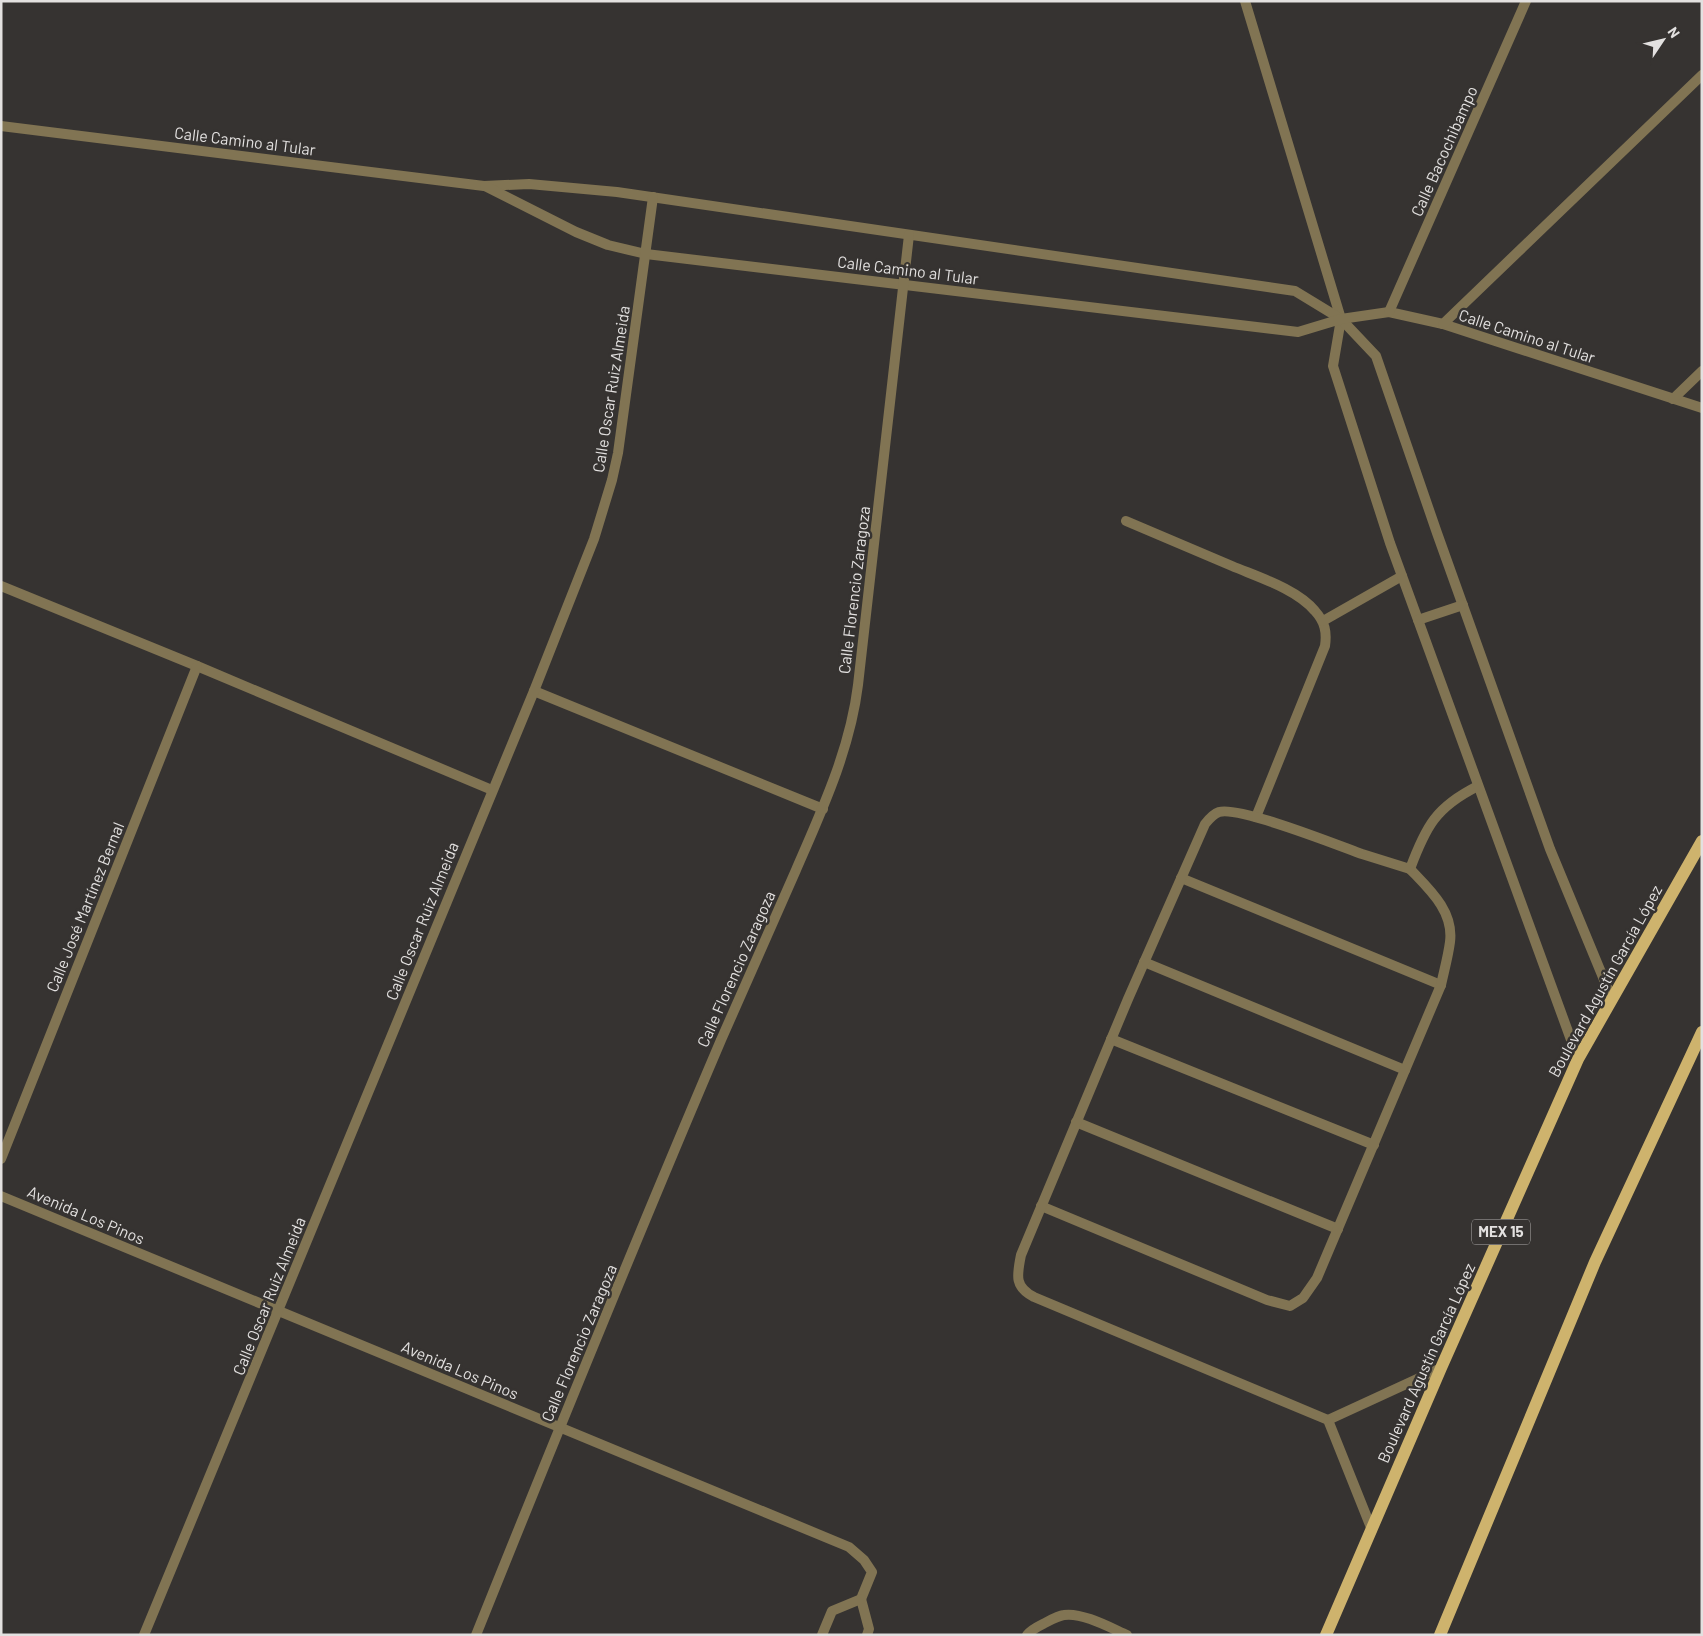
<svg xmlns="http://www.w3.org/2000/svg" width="1703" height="1636" font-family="Barlow,sans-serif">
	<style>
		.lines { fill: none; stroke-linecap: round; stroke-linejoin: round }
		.lane { stroke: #817453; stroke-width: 10 }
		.street { stroke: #817453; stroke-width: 10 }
		.primary { stroke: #ceb36d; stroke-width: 12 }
		.labels { text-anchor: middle; stroke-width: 5; stroke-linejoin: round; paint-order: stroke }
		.shield { fill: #363331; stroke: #afadac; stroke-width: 1 }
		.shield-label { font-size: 15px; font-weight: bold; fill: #e3e1e0 }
		.street-label { font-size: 16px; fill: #e3e1e0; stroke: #363331 }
	</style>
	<rect width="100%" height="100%" fill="#363331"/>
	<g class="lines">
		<!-- lane -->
		<g class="lane">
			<path d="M 1126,521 C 1161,536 1197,551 1232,566 C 1258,577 1297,589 1315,611 C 1325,622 1327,632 1325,646 L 1256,817"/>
			<polyline points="1323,621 1402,576"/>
			<polyline points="1181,878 1441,985"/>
			<polyline points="1144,962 1405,1070"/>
			<polyline points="1111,1039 1374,1145"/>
			<polyline points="1076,1122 1338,1229"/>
			<path d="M 1041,1206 L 1267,1300 L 1290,1306 L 1303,1298 L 1317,1278 L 1441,985 C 1444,971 1448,957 1450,942 C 1454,911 1429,889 1410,869"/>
			<polyline points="1328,1420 1441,1368"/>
			<path d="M 1372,1530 L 1328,1420 L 1034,1297 C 1014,1287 1017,1275 1021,1255 L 1128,999 L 1205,824 C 1209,819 1213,814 1219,812 C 1240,806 1337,845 1362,854 C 1378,859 1394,864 1410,869 C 1426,826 1436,807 1478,786"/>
			<path d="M 1027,1635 C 1031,1630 1037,1627 1043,1624 C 1049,1621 1057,1616 1064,1615 C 1082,1612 1111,1628 1127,1635"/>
		</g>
		<!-- street -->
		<g class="street">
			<polyline points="1245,1 1341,319 1333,366 1390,543 1578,1059"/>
			<polyline points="1,126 484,186 529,184 617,192 1295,291 1341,319 1376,356 1437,533 1550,849 1612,999"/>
			<polyline points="485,186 576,232 608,245 646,254 1298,332 1341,319 1389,312 1443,324 1702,408"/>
			<polyline points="1389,312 1526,1"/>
			<polyline points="1443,324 1702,75"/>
			<polyline points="1673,399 1702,371"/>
			<polyline points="1,586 197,666 492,790"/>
			<polyline points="1418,620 1463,605"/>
			<polyline points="534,691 823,809"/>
			<polyline points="1,1159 197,666"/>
			<polyline points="1,1196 849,1547 864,1560 872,1572 861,1599"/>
			<polyline points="861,1599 869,1629 867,1635"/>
			<polyline points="144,1635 534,691 594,539 612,480 618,453 653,197"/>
			<path d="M 476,1635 C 556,1436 637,1237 721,1040 C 746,983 771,926 796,870 C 822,810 850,750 858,685 L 909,235"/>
			<polyline points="822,1635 832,1611 861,1599"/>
		</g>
		<!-- primary -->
		<g class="primary">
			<polyline points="1326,1635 1441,1368 1578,1059 1702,841"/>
			<polyline points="1440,1635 1595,1262 1702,1032"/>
		</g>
	</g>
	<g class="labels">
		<!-- shield labels -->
		<rect class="shield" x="1472" y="1219.5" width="58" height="25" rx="4"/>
		<g class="shield-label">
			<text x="1501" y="1237">MEX 15</text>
		</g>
		<!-- street labels -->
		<g class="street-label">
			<text transform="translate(245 141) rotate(7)" y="6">Calle Camino al Tular</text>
			<text transform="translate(1444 151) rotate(-66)" y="6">Calle Bacochibampo</text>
			<text transform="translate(908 270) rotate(7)" y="6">Calle Camino al Tular</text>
			<text transform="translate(1527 336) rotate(18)" y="6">Calle Camino al Tular</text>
			<text transform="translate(611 389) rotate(-81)" y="6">Calle Oscar Ruiz Almeida</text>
			<text transform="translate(854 590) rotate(-83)" y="6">Calle Florencio Zaragoza</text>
			<text transform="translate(85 907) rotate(-68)" y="6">Calle José Martínez Bernal</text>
			<text transform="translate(422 921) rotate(-68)" y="6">Calle Oscar Ruiz Almeida</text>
			<text transform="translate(736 969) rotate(-66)" y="6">Calle Florencio Zaragoza</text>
			<text transform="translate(1605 981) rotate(-61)" y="6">Boulevard Agustín García López</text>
			<text transform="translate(86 1215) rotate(23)" y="6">Avenida Los Pinos</text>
			<text transform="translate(269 1296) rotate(-68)" y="6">Calle Oscar Ruiz Almeida</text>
			<text transform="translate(579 1343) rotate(-67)" y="6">Calle Florencio Zaragoza</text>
			<text transform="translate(1426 1363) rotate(-66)" y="6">Boulevard Agustín García López</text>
			<text transform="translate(460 1370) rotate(23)" y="6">Avenida Los Pinos</text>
		</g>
	</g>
	<!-- border -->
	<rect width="1703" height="1636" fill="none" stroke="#e3e1e0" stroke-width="5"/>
	<!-- north arrow -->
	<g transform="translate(1663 40) rotate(55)" stroke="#363331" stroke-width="4" paint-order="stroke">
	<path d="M0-4L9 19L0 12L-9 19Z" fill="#e3e1e0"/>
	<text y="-8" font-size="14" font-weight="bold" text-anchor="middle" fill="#e3e1e0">N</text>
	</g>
</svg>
